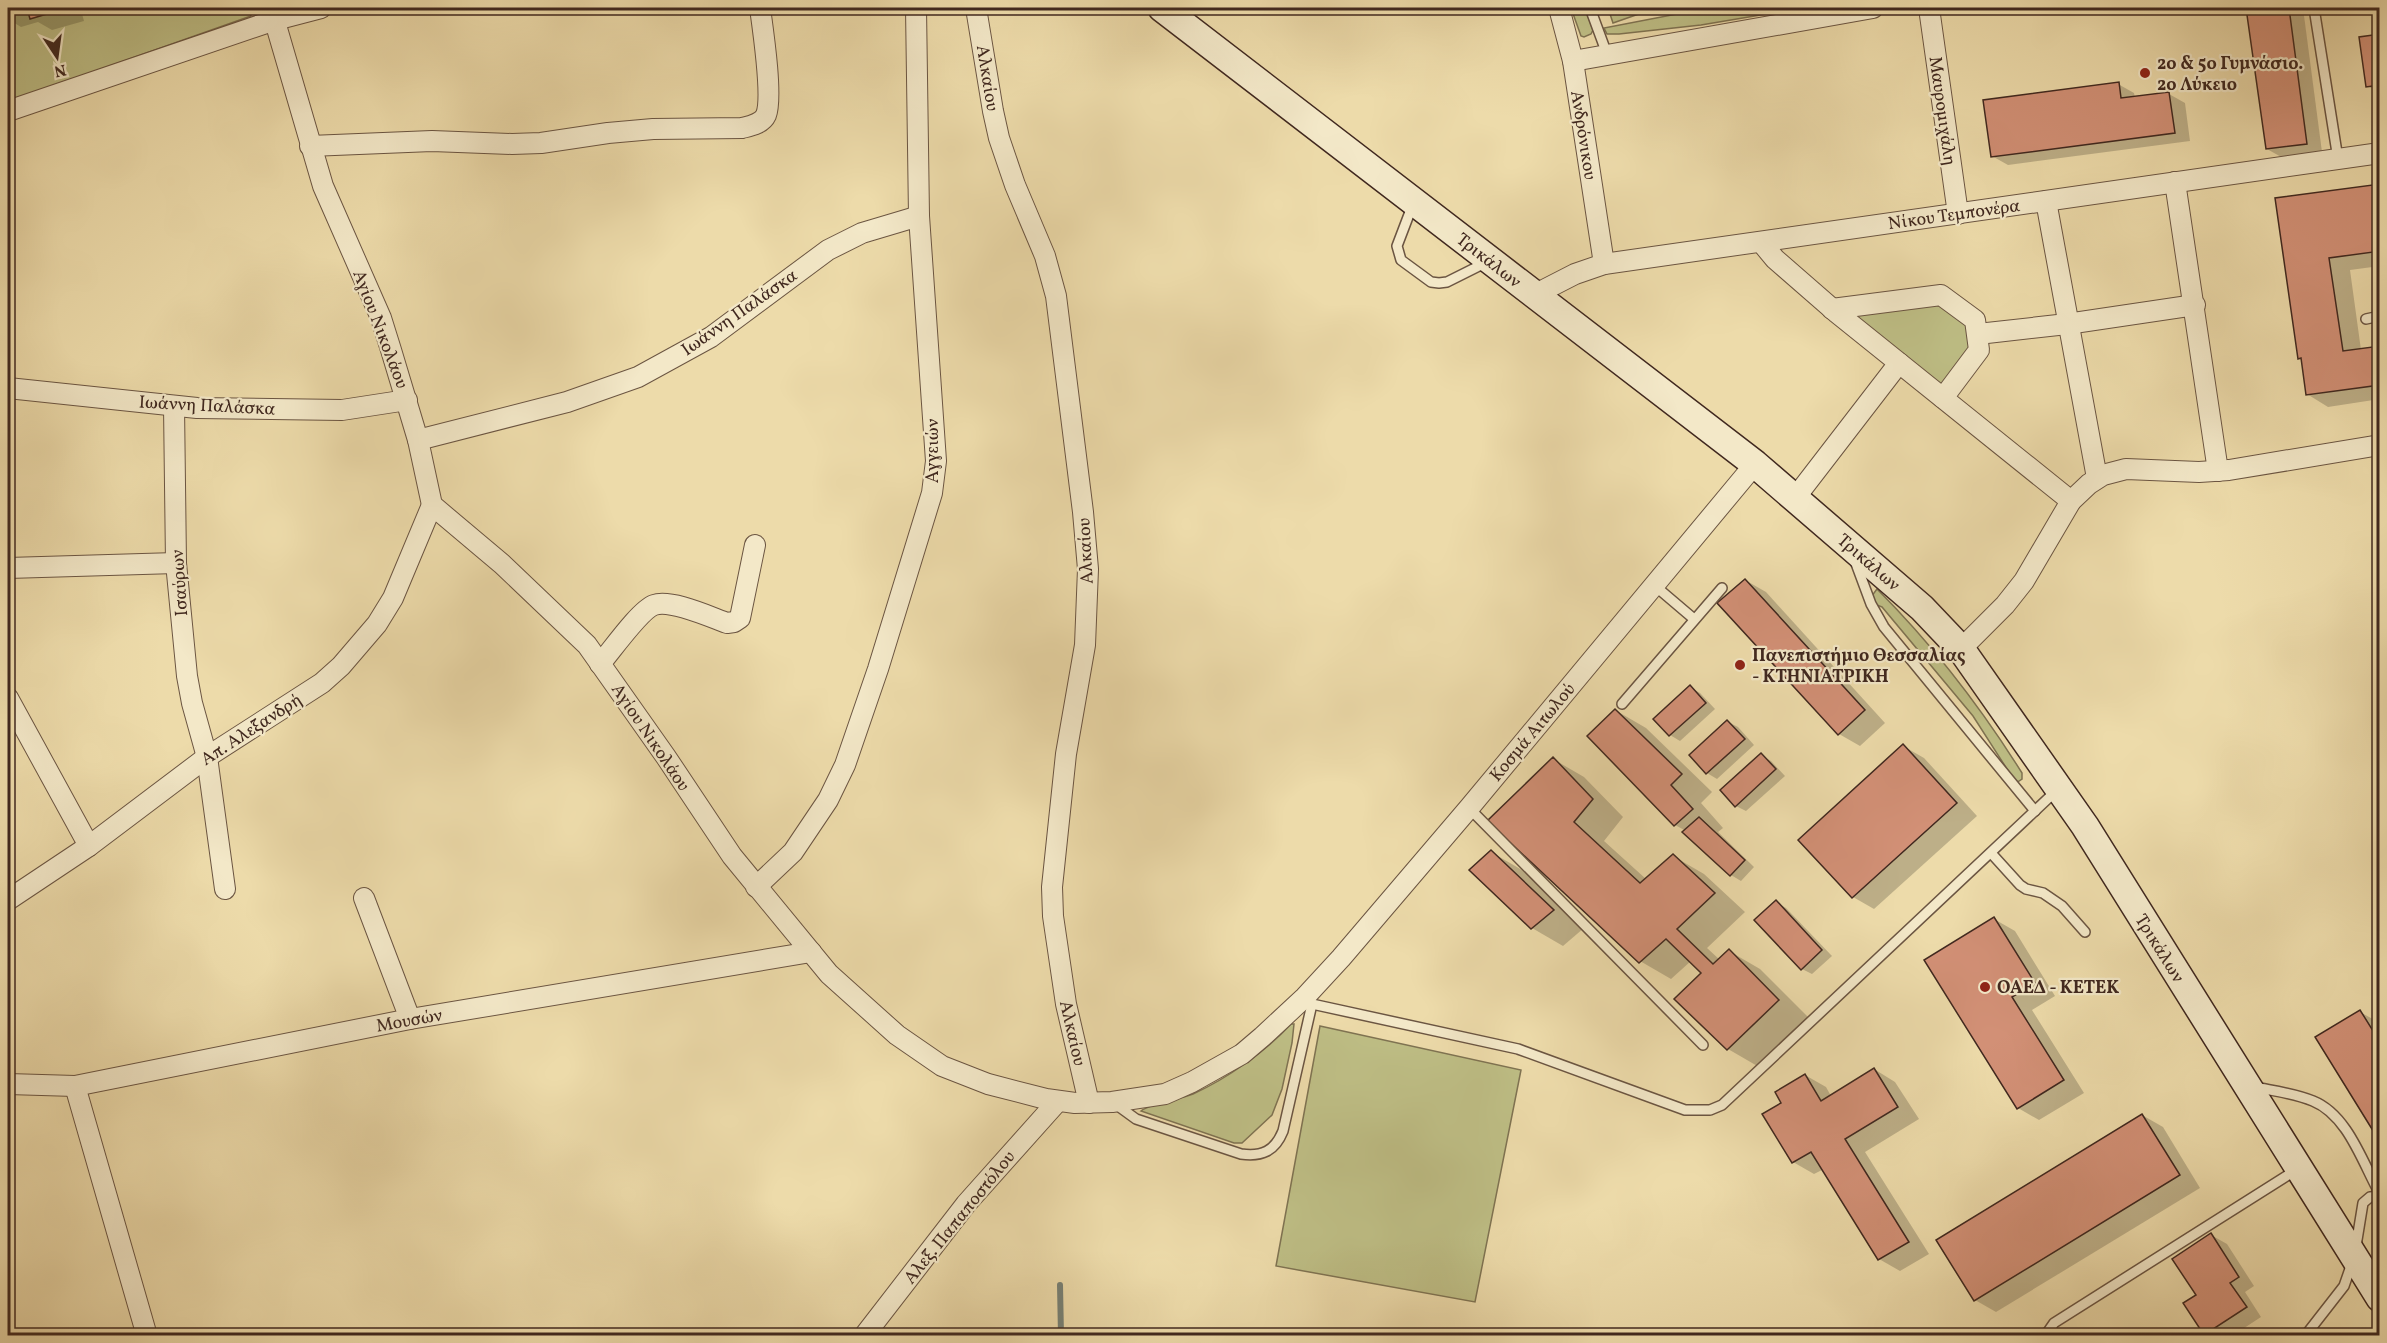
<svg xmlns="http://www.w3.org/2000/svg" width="2387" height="1343" font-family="Vollkorn,serif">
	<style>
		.green { fill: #bebe85; stroke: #7f7352; stroke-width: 1.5 }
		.shadow { fill: #0003 }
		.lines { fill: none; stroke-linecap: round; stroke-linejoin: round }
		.stream { stroke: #768075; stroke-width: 6 }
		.building { fill: #d29076; stroke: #40281f; stroke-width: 1.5 }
		.lane-casing { stroke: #6b5542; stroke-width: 12 }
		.street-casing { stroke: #6b5542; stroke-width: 22 }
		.secondary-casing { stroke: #40281f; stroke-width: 30 }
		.lane { stroke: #f3e8c8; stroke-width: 9 }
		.street { stroke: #f3e8c8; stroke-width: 20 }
		.secondary { stroke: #f3e8c8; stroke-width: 27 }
		.poi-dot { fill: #8f2418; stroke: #f3e8c8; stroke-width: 2 }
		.labels { text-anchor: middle; stroke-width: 4.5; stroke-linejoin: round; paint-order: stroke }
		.poi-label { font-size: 18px; font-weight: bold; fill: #40281f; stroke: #f3e8c8; text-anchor: start }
		.street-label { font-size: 18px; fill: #40281f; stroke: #f3e8c8 }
	</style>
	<rect width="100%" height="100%" fill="#eddbaa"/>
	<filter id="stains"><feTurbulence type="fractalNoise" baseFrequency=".00333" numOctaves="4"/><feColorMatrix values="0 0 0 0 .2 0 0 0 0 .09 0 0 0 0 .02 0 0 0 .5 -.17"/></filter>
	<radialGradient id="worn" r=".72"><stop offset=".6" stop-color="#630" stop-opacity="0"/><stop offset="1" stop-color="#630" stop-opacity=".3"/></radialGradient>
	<!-- green -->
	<g class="green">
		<polygon points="8,8 248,8 251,16 8,102"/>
		<polygon points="1571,8 1585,8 1593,30 1591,34 1584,37 1581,36"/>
		<polygon points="1608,8 1656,8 1613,23"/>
		<polygon points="1708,8 1803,8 1701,25 1619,34 1607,34 1604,28"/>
		<polygon points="1940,298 1971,323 1975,347 1940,395 1837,312"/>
		<path d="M 1877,589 C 1933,645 1980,706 2022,773 L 2022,779 L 2016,783 L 1973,716 L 1882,607 L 1874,604 L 1871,597 Z"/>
		<path d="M 1291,1024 L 1294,1024 L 1292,1043 L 1282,1089 L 1272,1115 L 1242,1143 L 1234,1143 L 1141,1111 C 1149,1104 1181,1099 1193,1094 C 1228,1078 1265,1052 1291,1024 Z"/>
		<polygon points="1320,1026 1521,1070 1475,1302 1276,1266"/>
	</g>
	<!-- shadow -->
	<g class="shadow">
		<polygon points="8,8 89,8 81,10 84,21 52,30 38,22 21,27 8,19"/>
		<polygon points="2248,8 2303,8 2322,152 2283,158 2267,149"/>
		<polygon points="2380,35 2380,93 2368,86"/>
		<polygon points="2118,84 2134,93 2135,98 2169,94 2185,103 2190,141 2008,165 1992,156"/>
		<polygon points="2380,185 2380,266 2350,270 2361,350 2380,347 2380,399 2328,407 2307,394 2302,360 2300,358 2277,200"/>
		<polygon points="1745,580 1766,592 1885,723 1860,746 1839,734"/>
		<polygon points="1690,687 1700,693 1715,709 1680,741 1670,735"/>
		<polygon points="1615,710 1646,728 1712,792 1701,803 1723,828 1718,832 1754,867 1741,881 1731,875 1684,832 1686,831 1675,825"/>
		<polygon points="1728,722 1738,727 1754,745 1717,779 1707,773 1691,755"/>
		<polygon points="1903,746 1924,758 1977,816 1874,909 1853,897"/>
		<polygon points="1761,755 1771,761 1785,776 1746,811 1736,806"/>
		<polygon points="1553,759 1584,777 1623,817 1604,841 1646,879 1673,856 1704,874 1745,912 1707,948 1720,960 1729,951 1760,969 1809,1018 1759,1067 1728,1049 1703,973 1691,961 1671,979 1640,961 1490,821"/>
		<polygon points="1491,852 1522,870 1584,928 1563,946 1532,928"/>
		<polygon points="1776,902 1786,908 1832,956 1812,974 1802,969"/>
		<polygon points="1994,919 2015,931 2055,996 2032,1010 2084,1093 2039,1120 2018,1108"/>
		<polygon points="2360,1012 2380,1023 2380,1139"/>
		<polygon points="1874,1069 1895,1082 1919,1119 1865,1152 1929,1254 1900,1271 1879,1259 1824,1169 1814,1174 1793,1162 1764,1115 1783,1103 1805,1075 1826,1087 1831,1096"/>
		<polygon points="2142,1115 2163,1127 2200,1188 1996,1312 1975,1300 1938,1240"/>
		<polygon points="2211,1235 2227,1244 2254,1286 2245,1292 2261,1317 2232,1336 2205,1334 2198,1295"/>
	</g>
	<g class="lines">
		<!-- stream -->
		<polyline class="stream" points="1060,1285 1061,1336"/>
	</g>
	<!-- building -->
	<g class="building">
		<polygon points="8,8 64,8 64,9 30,19 27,8 8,13"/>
		<polygon points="2246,8 2289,8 2307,144 2266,149"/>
		<polygon points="2380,34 2380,85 2366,87 2359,37"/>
		<polygon points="2119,82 2121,98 2169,92 2175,133 1991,157 1983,100"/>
		<polygon points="2380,184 2380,262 2374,263 2373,252 2329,258 2343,351 2380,346 2380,385 2306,395 2301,358 2298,359 2275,198"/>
		<polygon points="1745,579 1865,710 1838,735 1717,603"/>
		<polygon points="1690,685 1706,703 1669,736 1653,719"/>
		<polygon points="1615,709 1682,774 1671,785 1693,809 1674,826 1587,736"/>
		<polygon points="1727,720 1745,739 1706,774 1689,755"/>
		<polygon points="1903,744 1957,803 1852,898 1798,840"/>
		<polygon points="1761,753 1776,769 1735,807 1720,790"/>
		<polygon points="1553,757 1593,799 1574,822 1640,883 1673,854 1715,893 1677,929 1713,964 1729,949 1779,1000 1727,1050 1674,999 1701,973 1666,939 1639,963 1487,821"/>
		<polygon points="1699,817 1745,860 1730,876 1682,832"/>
		<polygon points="1491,850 1554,910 1531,929 1469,870"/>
		<polygon points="1776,900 1822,950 1801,970 1754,920"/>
		<polygon points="1994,917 2035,983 2012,997 2064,1080 2017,1109 1924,960"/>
		<polygon points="2360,1010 2380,1042 2380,1142 2315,1037"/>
		<polygon points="1874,1068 1898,1107 1845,1139 1909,1242 1878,1260 1811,1152 1792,1163 1762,1114 1781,1103 1775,1092 1805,1074 1821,1101"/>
		<polygon points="2142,1114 2180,1175 1974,1301 1936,1240"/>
		<polygon points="2211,1233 2239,1277 2230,1283 2247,1307 2204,1335 2183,1303 2196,1295 2172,1259"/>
	</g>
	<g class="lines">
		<!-- lane casing -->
		<g class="lane-casing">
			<g id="lane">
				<polyline points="1590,8 1607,54"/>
				<polyline points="2314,8 2338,159"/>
				<polyline points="1413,204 1397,246 1401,260 1431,282 1439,283 1447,282 1487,262"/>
				<polyline points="2366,319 2380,316"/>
				<polyline points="1855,561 1871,604 1884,627 2035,811"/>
				<polyline points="1654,585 1694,619"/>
				<polyline points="1622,704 1722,588"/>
				<polyline points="1469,808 1703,1045"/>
				<polyline points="1991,853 2020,885 2026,889 2043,893 2062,906 2085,932"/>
				<polyline points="1312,1004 1518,1049 1685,1110 1710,1110 1722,1105 2056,791"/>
				<path d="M 2254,1087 C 2274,1091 2294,1093 2313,1101 C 2348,1115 2363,1164 2380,1194"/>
				<path d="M 1114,1103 L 1136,1119 L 1241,1154 C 1262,1157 1275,1151 1283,1131 L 1312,1004 L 1308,1000"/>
				<polyline points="2356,1246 2363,1203 2370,1197 2380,1196"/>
				<polyline points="2045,1336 2054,1323 2296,1170"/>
				<polyline points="2305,1336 2344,1286 2352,1263"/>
			</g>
		</g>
		<!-- street casing -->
		<g class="street-casing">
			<g id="street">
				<polyline points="271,8 323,186 381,318 391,350 418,440 432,505 502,564 587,645 666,757 732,856 829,974 897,1035 942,1066 988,1084 1046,1099 1075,1103 1112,1102 1165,1094 1192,1082 1242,1054 1262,1037 1305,997 1341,958 1469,808 1755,464"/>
				<polyline points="976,8 993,111 999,138 1015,185 1045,256 1056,296 1083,512 1088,569 1085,645 1066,754 1052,887 1053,916 1066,1004 1089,1103"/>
				<polyline points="1559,8 1573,61 1604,264"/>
				<polyline points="1929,8 1958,214"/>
				<polyline points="1573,61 1873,8"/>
				<polyline points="8,111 275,20 321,8"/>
				<path d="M 310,146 L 432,141 L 512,144 L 541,143 L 608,133 L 653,129 L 742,128 C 750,126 762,124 766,115 C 773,97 763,30 760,8"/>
				<polyline points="2175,182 2218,471"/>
				<polyline points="2046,201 2097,478"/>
				<polyline points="1761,242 1775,259 1837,313 2071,501"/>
				<polyline points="1534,295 1575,274 1604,264 2380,153"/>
				<polyline points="1832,309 1941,295 1975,320 1979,350 1943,398"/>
				<polyline points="1978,334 2067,324 2195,305"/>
				<polyline points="8,388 197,408 342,410 407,400"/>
				<polyline points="174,406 176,563 187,676 192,703 207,757 225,889"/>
				<polyline points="418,440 567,402 638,377 711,337 828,250 862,233 919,216"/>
				<polyline points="1795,498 1899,363"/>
				<polyline points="8,568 176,563"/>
				<polyline points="1961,649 2005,605 2024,581 2071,501 2089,484 2103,475 2126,469 2199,472 2229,470 2380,445"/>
				<path d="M 600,664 C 612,650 640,610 654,605 C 671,599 710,617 727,623 L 734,622 L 740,618 L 755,545"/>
				<polyline points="8,698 89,846"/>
				<polyline points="756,887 793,852 828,800 845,765 878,669 932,493 936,461 919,216 916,8"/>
				<polyline points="364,898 410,1019"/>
				<polyline points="8,900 89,846 207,757 322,683 341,666 377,624 393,598 432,505"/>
				<polyline points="8,1084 75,1086 410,1019 811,952"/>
				<polyline points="75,1086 147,1336"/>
				<polyline points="864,1336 966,1204 1058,1101"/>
			</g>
		</g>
		<!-- secondary casing -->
		<g class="secondary-casing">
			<polyline id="secondary" points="1162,8 1755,464 1922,608 1961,649 2085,826 2380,1298"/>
		</g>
		<!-- lane -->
		<use href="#lane" class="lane"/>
		<!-- street -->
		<use href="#street" class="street"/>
		<!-- secondary -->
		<use href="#secondary" class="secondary"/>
	</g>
	<!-- markers -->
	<g class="poi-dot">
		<circle cx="2145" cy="73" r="6"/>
		<circle cx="1740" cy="665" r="6"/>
		<circle cx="1985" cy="987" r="6"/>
	</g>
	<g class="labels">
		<!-- poi labels -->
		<g class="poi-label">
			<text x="2157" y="69">2ο &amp; 5ο Γυμνάσιο.<tspan x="2157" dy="21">2ο Λύκειο</tspan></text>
			<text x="1752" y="661">Πανεπιστήμιο Θεσσαλίας<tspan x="1752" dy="21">- ΚΤΗΝΙΑΤΡΙΚΗ</tspan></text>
			<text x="1997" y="993">ΟΑΕΔ - ΚΕΤΕΚ</text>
		</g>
		<!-- street labels -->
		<g class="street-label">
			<text transform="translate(988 78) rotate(81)" y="6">Αλκαίου</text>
			<text transform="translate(1943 111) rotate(82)" y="6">Μαυρομιχάλη</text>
			<text transform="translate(1584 135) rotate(81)" y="6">Ανδρόνικου</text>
			<text transform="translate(1954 214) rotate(-8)" y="6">Νίκου Τεμπονέρα</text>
			<text transform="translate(1489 260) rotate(38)" y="6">Τρικάλων</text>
			<text transform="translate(739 312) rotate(-35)" y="6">Ιωάννη Παλάσκα</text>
			<text transform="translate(381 329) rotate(69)" y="6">Αγίου Νικολάου</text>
			<text transform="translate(207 405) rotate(3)" y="6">Ιωάννη Παλάσκα</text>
			<text transform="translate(932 451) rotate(-90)" y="6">Αγγειών</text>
			<text transform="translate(1085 551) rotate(-93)" y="6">Αλκαίου</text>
			<text transform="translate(1869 562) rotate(41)" y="6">Τρικάλων</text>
			<text transform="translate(179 583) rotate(-94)" y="6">Ισαύρων</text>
			<text transform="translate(251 729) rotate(-33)" y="6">Απ. Αλεξανδρή</text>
			<text transform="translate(1532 732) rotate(-50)" y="6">Κοσμά Αιτωλού</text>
			<text transform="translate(651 737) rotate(56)" y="6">Αγίου Νικολάου</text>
			<text transform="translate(2160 948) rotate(58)" y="6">Τρικάλων</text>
			<text transform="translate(409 1020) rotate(-10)" y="6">Μουσών</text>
			<text transform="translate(1073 1033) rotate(77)" y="6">Αλκαίου</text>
			<text transform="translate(959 1217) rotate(-51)" y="6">Αλεξ. Παπαποστόλου</text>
		</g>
	</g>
	<!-- margin -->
	<rect width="2387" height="1343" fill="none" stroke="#eddbaa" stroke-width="30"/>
	<rect x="9" y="9" width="2369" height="1325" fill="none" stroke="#40281f" stroke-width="3"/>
	<rect x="15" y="15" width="2357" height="1313" fill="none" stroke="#40281f" stroke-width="1.5"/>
	<!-- north arrow -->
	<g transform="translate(57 57) rotate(167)" stroke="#f3e8c8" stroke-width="4.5" paint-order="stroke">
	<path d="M0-4.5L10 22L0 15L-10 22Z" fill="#40281f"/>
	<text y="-9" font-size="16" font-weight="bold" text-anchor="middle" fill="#40281f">N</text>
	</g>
	<rect width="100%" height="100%" filter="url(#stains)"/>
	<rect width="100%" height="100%" fill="url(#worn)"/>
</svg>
